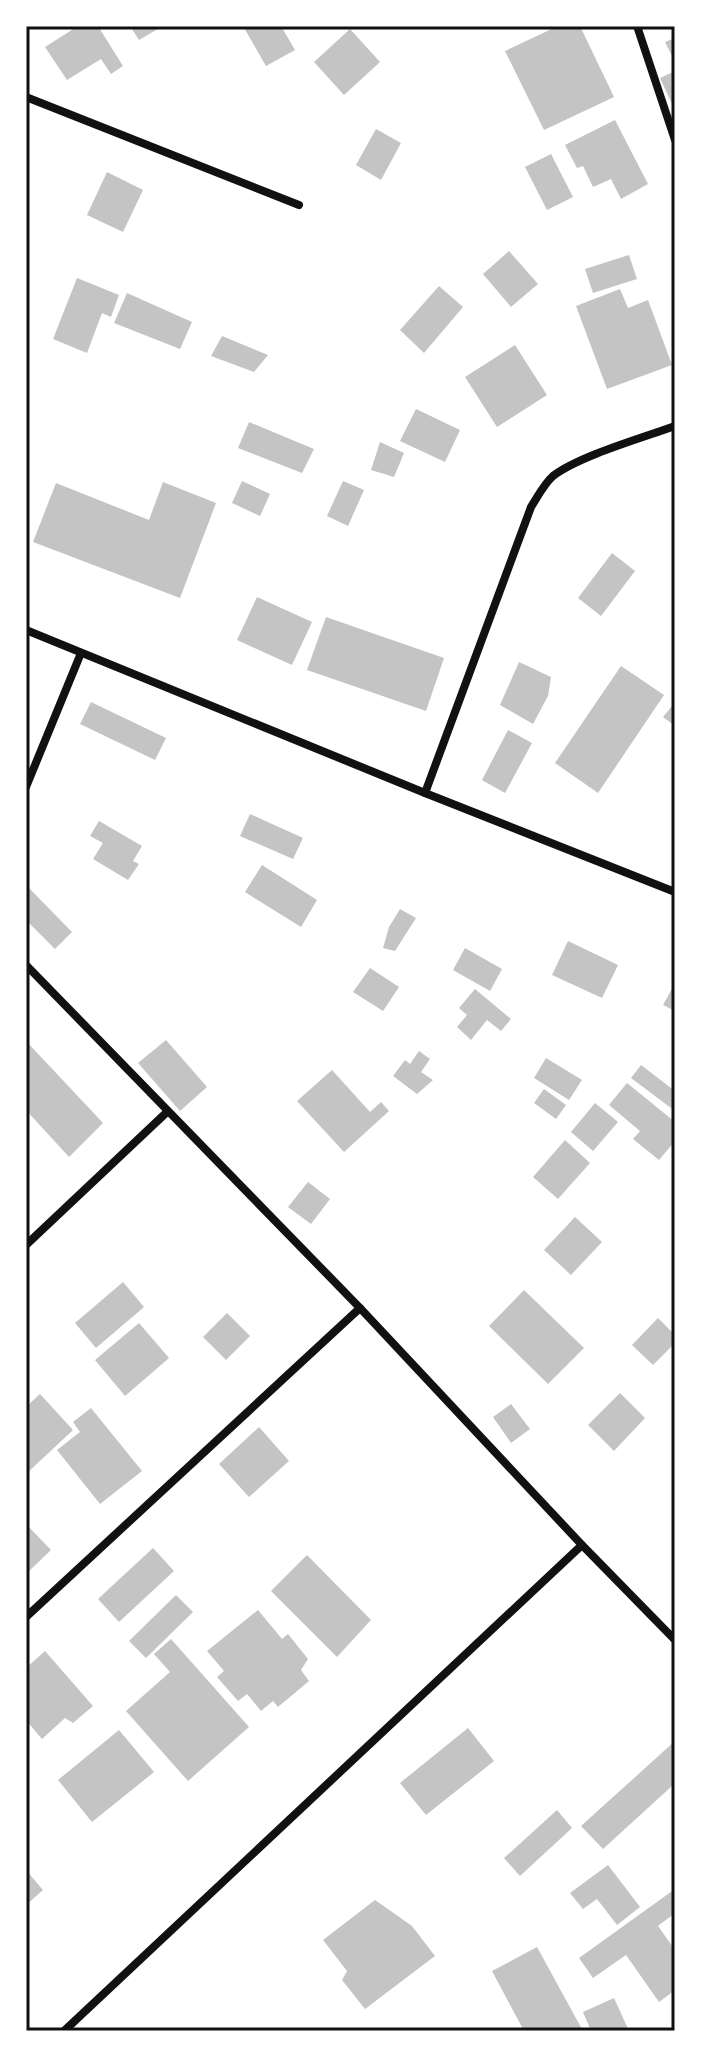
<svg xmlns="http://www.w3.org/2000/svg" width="701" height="2057" font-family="'IBM Plex Sans',sans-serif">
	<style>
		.building { fill: #c4c4c4 }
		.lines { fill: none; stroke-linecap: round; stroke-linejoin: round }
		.minor { stroke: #111; stroke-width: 8 }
		.neatline { fill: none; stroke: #111; stroke-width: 3 }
	</style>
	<rect width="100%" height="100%" fill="#fff"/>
	<!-- building -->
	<g class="building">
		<polygon points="78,26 98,26 123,66 111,74 101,59 67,80 45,47"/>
		<polygon points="130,26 163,26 139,40"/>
		<polygon points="243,26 281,26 295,50 266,66"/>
		<polygon points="558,26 580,26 614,97 544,130 505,51"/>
		<polygon points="350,29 380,62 344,95 314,62"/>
		<polygon points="675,38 675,62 665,42"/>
		<polygon points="675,71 675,105 673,106 660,78"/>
		<polygon points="615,120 648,184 621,199 611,179 593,187 583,166 577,168 565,145"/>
		<polygon points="376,129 401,143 381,180 356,165"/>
		<polygon points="551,154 573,197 547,210 525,167"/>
		<polygon points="107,172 143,190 123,232 87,215"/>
		<polygon points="509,251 538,284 511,307 483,274"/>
		<polygon points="629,255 637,279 593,293 585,269"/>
		<polygon points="77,278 119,295 111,317 102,313 87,353 53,339"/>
		<polygon points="439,286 463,307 424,353 400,330"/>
		<polygon points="620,289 628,308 648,300 672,365 607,389 576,306"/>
		<polygon points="127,293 192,322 180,349 114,323"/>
		<polygon points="222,336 268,355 254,372 211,356"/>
		<polygon points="515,345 547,395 497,427 465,377"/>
		<polygon points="416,409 460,430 445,462 400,441"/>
		<polygon points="249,422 314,449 302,473 238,448"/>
		<polygon points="380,442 404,453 394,477 371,470"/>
		<polygon points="242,481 270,494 260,516 232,503"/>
		<polygon points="343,481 364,490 348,526 327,516"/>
		<polygon points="163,482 216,503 180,598 33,542 56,483 149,520"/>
		<polygon points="612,553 635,571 601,616 578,598"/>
		<polygon points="257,597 312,622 292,665 237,640"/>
		<polygon points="326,617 444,658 426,711 307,670"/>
		<polygon points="519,662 551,677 548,696 533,724 500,705"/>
		<polygon points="621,666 664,695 598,793 555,763"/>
		<polygon points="91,702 166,738 155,760 80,724"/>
		<polygon points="675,702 675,726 663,717"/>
		<polygon points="508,730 532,743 505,793 482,780"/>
		<polygon points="250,814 303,838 293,859 240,836"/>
		<polygon points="99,821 142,846 133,861 139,864 128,880 93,859 103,843 90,836"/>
		<polygon points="262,865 317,900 301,927 245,892"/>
		<polygon points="26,885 72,932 55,949 26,920"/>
		<polygon points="400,909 416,918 395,951 383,948 389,927"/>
		<polygon points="568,941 618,965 602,998 552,975"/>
		<polygon points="465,948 502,969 490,991 453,970"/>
		<polygon points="370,968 399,987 383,1011 353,992"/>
		<polygon points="675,983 675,1011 663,1005"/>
		<polygon points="475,989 511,1019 501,1031 487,1020 471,1040 457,1027 467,1015 459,1008"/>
		<polygon points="166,1040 207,1087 180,1111 138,1063"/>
		<polygon points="26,1041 103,1123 69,1157 26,1110"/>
		<polygon points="419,1051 430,1059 421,1072 433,1080 417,1094 393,1076 405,1060 410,1064"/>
		<polygon points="546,1058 582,1080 569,1100 534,1078"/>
		<polygon points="641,1065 675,1091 675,1111 631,1078"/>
		<polygon points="332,1070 370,1112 381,1102 389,1111 344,1152 297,1101"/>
		<polygon points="627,1083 675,1122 675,1141 659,1160 633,1139 640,1131 609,1105"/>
		<polygon points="544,1089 566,1105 556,1119 534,1103"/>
		<polygon points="595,1103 618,1122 593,1151 571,1132"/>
		<polygon points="565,1140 590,1163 558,1199 533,1177"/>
		<polygon points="308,1182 330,1199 311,1224 288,1207"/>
		<polygon points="575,1217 602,1242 571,1275 544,1250"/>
		<polygon points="123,1282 144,1307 96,1348 75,1323"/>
		<polygon points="524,1290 584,1348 548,1384 489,1326"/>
		<polygon points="227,1313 250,1336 226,1360 203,1337"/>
		<polygon points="658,1318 675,1335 675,1343 653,1365 632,1345"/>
		<polygon points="139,1323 169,1358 125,1396 95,1360"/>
		<polygon points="620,1393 645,1418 614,1451 588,1425"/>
		<polygon points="40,1394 73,1430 26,1474 26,1407"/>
		<polygon points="511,1404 530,1429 511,1443 493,1417"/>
		<polygon points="91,1408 142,1471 100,1504 57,1450 80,1432 73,1422"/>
		<polygon points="259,1427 289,1461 249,1497 219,1464"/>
		<polygon points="26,1524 51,1550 26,1574"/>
		<polygon points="153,1548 174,1571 119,1622 98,1599"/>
		<polygon points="307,1555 371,1620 337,1657 271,1591"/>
		<polygon points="176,1595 193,1612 146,1658 129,1641"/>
		<polygon points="258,1610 282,1639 288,1634 308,1659 301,1670 309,1681 278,1707 273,1701 261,1711 247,1694 238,1701 217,1677 224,1671 207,1651"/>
		<polygon points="171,1639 249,1727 188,1781 126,1711 170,1672 154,1654"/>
		<polygon points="45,1651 93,1706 73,1723 65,1718 42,1739 26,1720 26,1668"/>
		<polygon points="468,1728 494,1761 426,1815 400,1783"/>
		<polygon points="119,1730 154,1772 92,1822 58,1780"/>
		<polygon points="675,1741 675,1789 672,1786 603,1849 581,1826"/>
		<polygon points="557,1810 572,1828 520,1876 504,1858"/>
		<polygon points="608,1865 640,1907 617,1925 597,1899 583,1909 570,1893"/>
		<polygon points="26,1870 43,1890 26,1905"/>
		<polygon points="675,1889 675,1913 658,1926 675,1950 675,1990 659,2002 626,1955 593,1978 579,1958"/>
		<polygon points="375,1900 412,1926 435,1956 365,2009 342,1980 347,1971 323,1940"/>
		<polygon points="537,1947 583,2031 524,2031 492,1971"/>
		<polygon points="614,1998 629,2031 591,2031 583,2012"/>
	</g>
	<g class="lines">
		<!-- minor -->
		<g class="minor">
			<polyline points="637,26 675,140"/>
			<polyline points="26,97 299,205"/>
			<polyline points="26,630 425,793 675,892"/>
			<polyline points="26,787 81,653"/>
			<path d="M 425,793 L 531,507 C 538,496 544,484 553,476 C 579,456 642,438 675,426"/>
			<polyline points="26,965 360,1308 582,1545 675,1640"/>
			<polyline points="26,1245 167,1112"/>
			<polyline points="26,1617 360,1308"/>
			<polyline points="64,2031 582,1545"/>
		</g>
	</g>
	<!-- border -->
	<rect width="701" height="2057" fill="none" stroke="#ffffff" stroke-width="56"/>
	<rect x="28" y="28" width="645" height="2001" class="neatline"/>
</svg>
